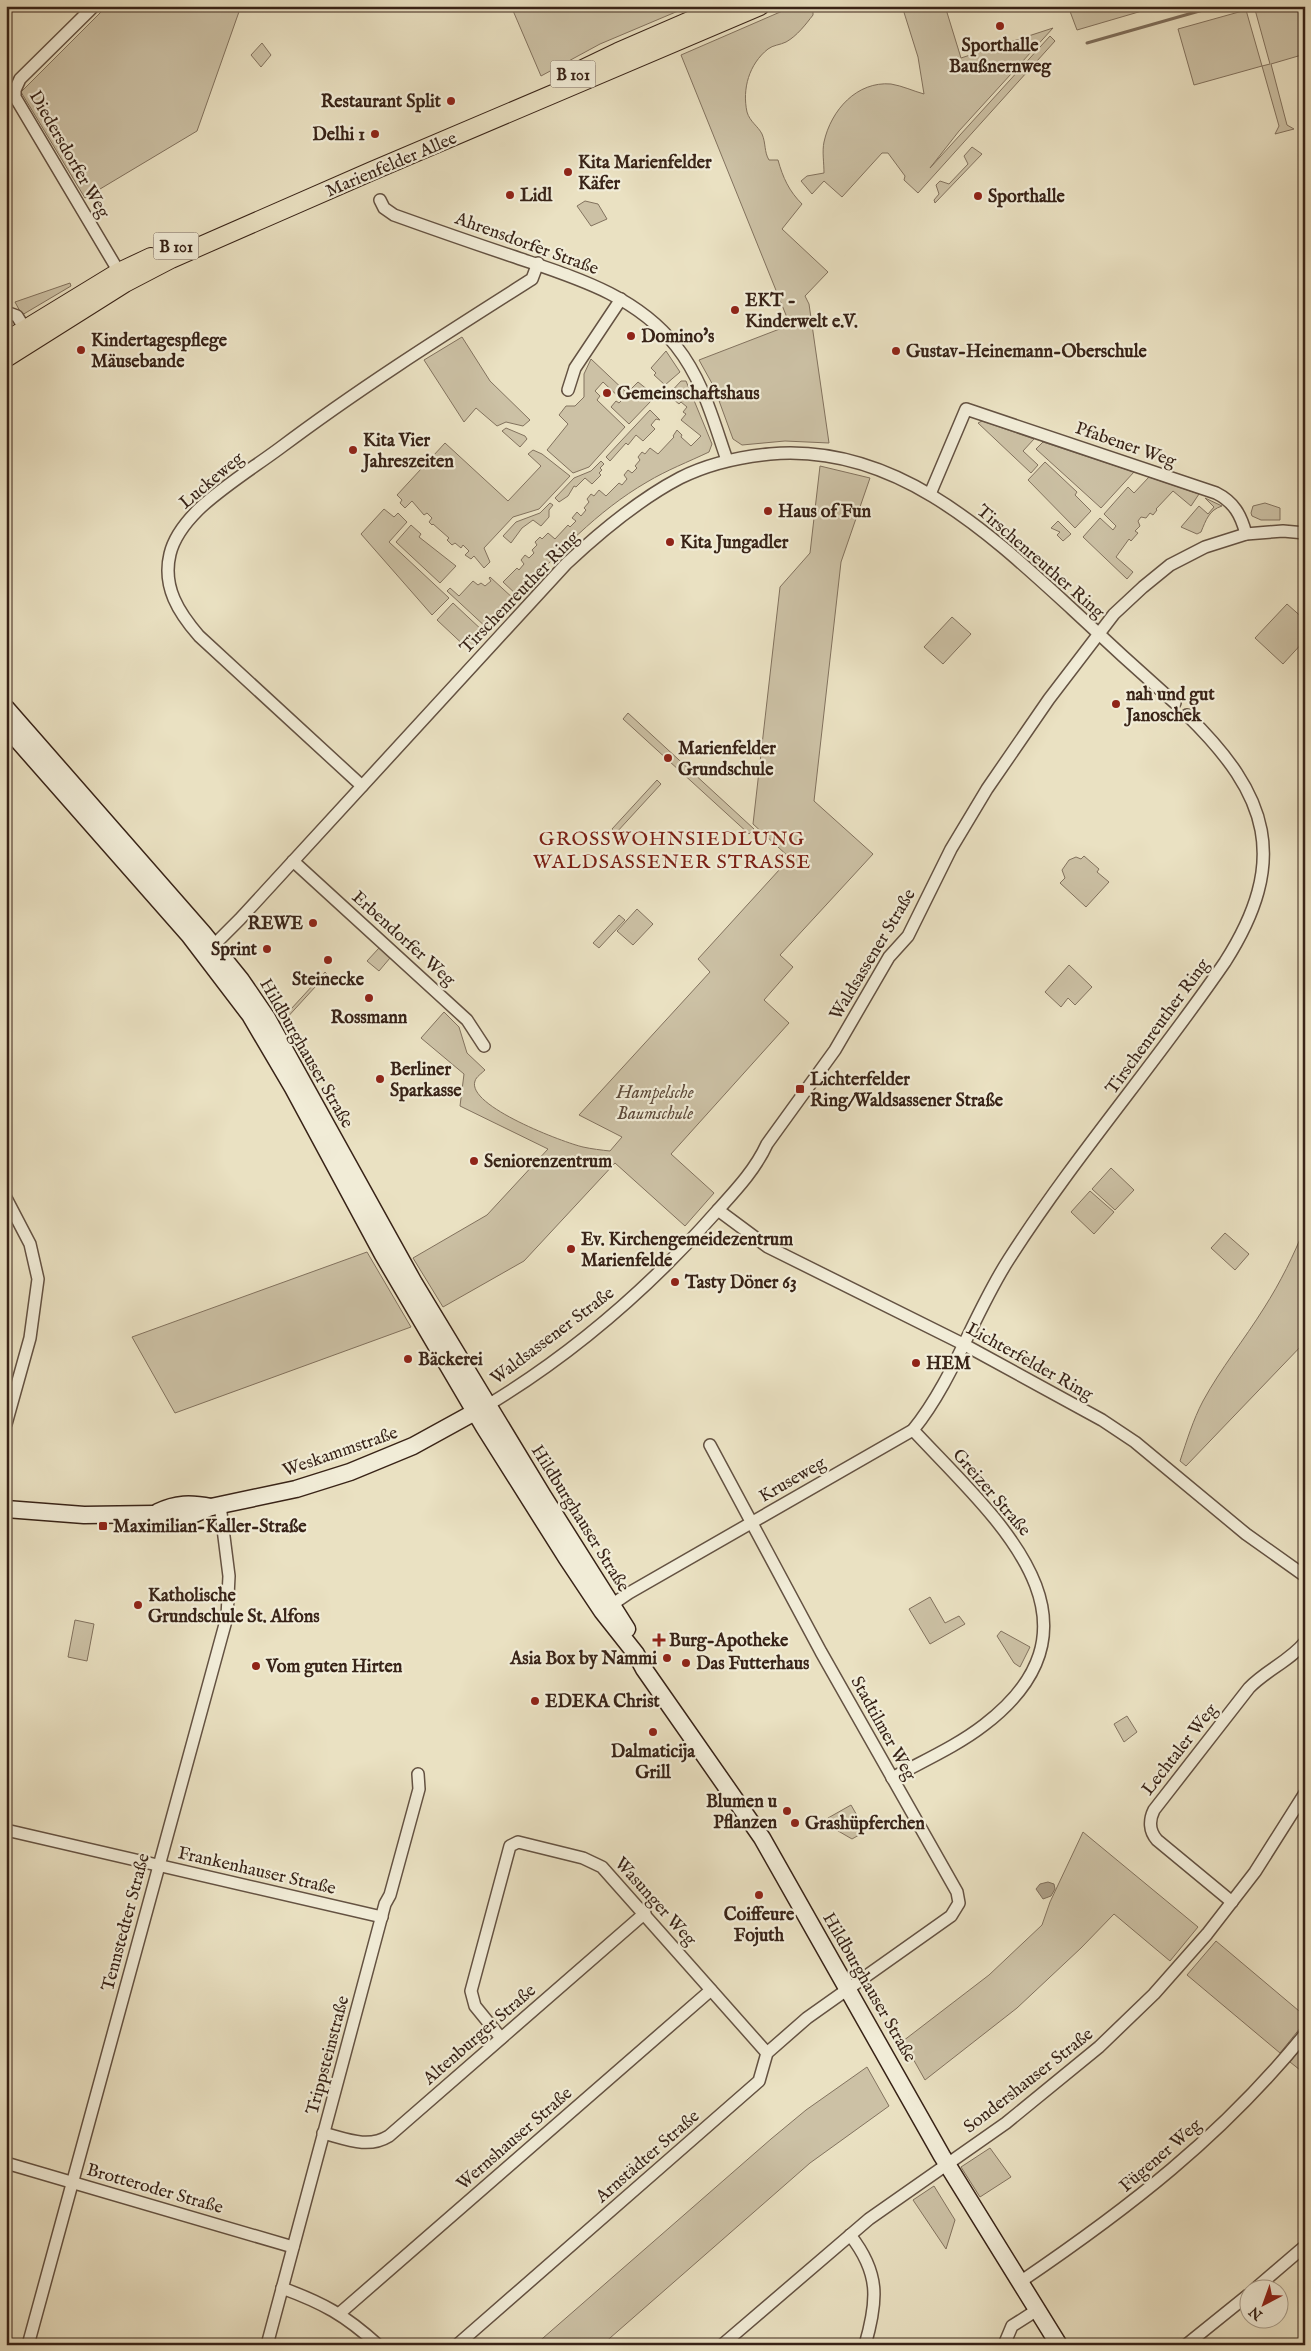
<svg xmlns="http://www.w3.org/2000/svg" width="1311" height="2351" font-family="'IM FELL English',serif">
	<style>
		.green { fill: #ccc1a5; stroke: #82725e }
		.water { fill: #ada088; stroke: #7e6e5b }
		.lines { fill: none; stroke-linecap: round; stroke-linejoin: round }
		.stream { stroke: #7e6e5b; stroke-width: 3 }
		.street-casing { stroke: #645242; stroke-width: 14 }
		.secondary-casing { stroke: #382317; stroke-width: 19 }
		.primary-casing { stroke: #382317; stroke-width: 20 }
		.street { stroke: #f1ecd7; stroke-width: 11 }
		.secondary { stroke: #f1ecd7; stroke-width: 16 }
		.primary { stroke: #eae1c2; stroke-width: 18 }
		.poi-dot { fill: #8f2418; stroke: #f1ecd7; stroke-width: 2 }
		.labels { text-anchor: middle; stroke-width: 4.5; stroke-linejoin: round; paint-order: stroke }
		.shield { fill: #f1ecd7; stroke: #705f51; stroke-width: 1 }
		.shield-label { font-size: 16px; font-weight: bold; fill: #382317 }
		.poi-label { font-size: 18px; font-weight: bold; fill: #382317; stroke: #f1ecd7; text-anchor: start }
		.street-label { font-size: 18px; fill: #382317; stroke: #f1ecd7 }
		.park-label { font-size: 18px; font-style: italic; fill: #5d4a3a; stroke: #f1ecd7 }
		.quarter-label { font-size: 20px; letter-spacing: 1px; fill: #7a1f14; stroke: #f1ecd7 }
	</style>
	<rect width="100%" height="100%" fill="#eae1c2"/>
	<filter id="stains"><feTurbulence type="fractalNoise" baseFrequency=".004" numOctaves="4"/><feColorMatrix values="0 0 0 0 .2 0 0 0 0 .09 0 0 0 0 .02 0 0 0 .5 -.17"/></filter>
	<radialGradient id="worn" r=".72"><stop offset=".6" stop-color="#630" stop-opacity="0"/><stop offset="1" stop-color="#630" stop-opacity=".3"/></radialGradient>
	<!-- green -->
	<g class="green">
		<polygon points="107,6 241,6 197,131 85,198 21,92"/>
		<polygon points="511,6 690,6 600,44 541,76"/>
		<path d="M 794,6 L 813,6 L 813,15 C 806,24 797,36 786,42 C 780,45 773,45 768,49 C 749,64 742,89 747,112 C 750,122 758,126 762,134 C 766,143 764,152 769,160 L 778,160 C 783,178 789,191 802,204 L 782,229 L 828,272 L 805,296 L 809,304 L 829,443 L 785,441 L 742,445 L 733,439 L 714,387 L 699,360 L 790,325 L 681,55 Z"/>
		<path d="M 902,6 L 945,6 L 961,58 L 1053,28 L 959,131 L 930,168 L 1050,36 L 1055,41 L 918,193 L 904,180 L 905,176 L 888,153 L 882,153 L 842,197 L 824,181 L 812,194 L 801,181 L 807,176 L 824,173 C 824,163 822,151 824,142 C 831,110 857,81 891,84 C 903,86 913,91 924,94 L 918,57 Z"/>
		<polygon points="1068,6 1159,6 1077,30"/>
		<polygon points="1254,6 1305,6 1305,54 1271,64 1287,125 1294,129 1275,134 1279,126 1262,66 1194,85 1178,29 1246,10 1262,66 1270,64"/>
		<polygon points="262,43 271,55 261,67 251,55"/>
		<polygon points="972,147 982,154 935,203 934,200 939,194 936,185 940,181 949,184 968,164 964,156"/>
		<polygon points="585,201 598,204 607,219 591,226 577,206"/>
		<polygon points="70,283 71,286 22,315 15,302"/>
		<polygon points="462,337 490,381 530,420 523,426 506,422 497,426 476,408 464,422 424,360"/>
		<polygon points="666,351 680,372 665,385 654,375 656,373 651,368"/>
		<polygon points="591,359 627,393 638,382 648,390 645,395 651,401 629,424 611,407 616,401 619,403 622,400 603,382 595,391 600,396 597,400 625,427 589,467 573,473 547,450 568,424 559,415 566,406 575,406 584,397 584,374"/>
		<path d="M 681,381 L 686,381 L 712,444 L 709,452 C 688,462 667,470 647,482 C 597,511 557,554 518,596 L 503,582 L 517,568 L 519,570 L 524,564 L 521,560 L 525,555 L 529,558 L 534,553 L 532,550 L 537,545 L 535,542 L 540,537 L 542,539 L 548,533 L 555,539 L 568,525 L 570,527 L 576,521 L 572,518 L 577,512 L 581,516 L 586,510 L 584,508 L 589,502 L 587,499 L 591,494 L 594,496 L 599,490 L 606,496 L 619,483 L 622,485 L 627,479 L 624,475 L 628,470 L 632,473 L 637,468 L 635,466 L 640,460 L 638,457 L 642,452 L 645,454 L 650,448 L 658,454 L 674,437 L 673,436 L 677,430 L 682,435 L 681,437 L 691,446 L 701,436 L 681,420 L 686,414 L 683,412 L 687,407 L 681,402 L 679,404 L 668,395 Z"/>
		<polygon points="650,410 660,420 656,419 651,425 655,429 643,441 636,435 628,445 626,443 610,461 606,457"/>
		<polygon points="982,421 1034,439 1023,451 1038,465 1031,473 978,423"/>
		<polygon points="506,428 525,436 527,439 520,447 502,431"/>
		<polygon points="1043,442 1134,472 1101,508 1036,449"/>
		<polygon points="445,443 508,501 541,466 528,454 533,450 542,454 570,476 539,509 513,517 484,548 490,562 484,568 474,556 471,559 465,555 469,551 463,545 461,548 455,543 452,545 447,540 449,538 433,524 432,525 429,522 432,518 427,513 424,515 412,501 405,508 400,503 402,500 397,495"/>
		<polygon points="601,461 604,464 600,468 602,470 599,473 601,475 592,484 585,478 576,487 574,486 568,496 559,502 555,498 574,478 591,471"/>
		<polygon points="1045,462 1077,492 1075,495 1091,511 1075,528 1028,480"/>
		<path d="M 820,466 L 870,478 L 841,562 L 814,801 L 873,854 L 780,955 L 793,967 L 764,1000 L 789,1023 L 671,1154 L 714,1193 L 685,1226 L 615,1163 L 524,1261 L 443,1307 L 413,1258 L 487,1215 L 548,1149 L 460,1106 L 464,1074 L 421,1038 L 444,1012 L 459,1027 L 467,1053 L 485,1070 C 482,1073 476,1077 475,1081 C 466,1106 565,1143 583,1147 C 592,1149 601,1150 610,1151 L 622,1137 L 579,1115 L 710,972 L 698,959 L 790,858 L 753,824 L 780,587 L 810,553 Z"/>
		<polygon points="1149,477 1199,494 1191,506 1173,491 1156,509 1157,510 1153,515 1150,513 1146,518 1141,517 1138,521 1140,526 1135,531 1138,533 1131,541 1129,539 1116,557 1133,572 1127,579 1083,537 1100,518 1113,530 1116,526 1104,514 1128,487 1134,493"/>
		<path d="M 1205,498 L 1222,506 C 1209,510 1206,520 1201,532 L 1197,534 L 1181,527 L 1199,506 L 1208,514 L 1214,507 Z"/>
		<polygon points="550,503 553,505 549,510 549,517 541,526 533,520 522,528 511,543 503,536 516,522 540,513"/>
		<polygon points="1265,503 1280,508 1280,520 1261,520 1252,516 1251,513 1253,506"/>
		<polygon points="384,509 394,517 398,513 407,522 389,542 449,598 432,615 361,534"/>
		<polygon points="1058,521 1071,534 1063,541 1057,535 1060,532 1051,528"/>
		<polygon points="411,525 421,534 419,537 456,566 440,583 396,542"/>
		<polygon points="490,577 515,600 488,629 447,591 450,588 459,596 473,581 478,585 481,583 485,586 491,581 489,578"/>
		<polygon points="453,603 484,632 469,650 437,620"/>
		<polygon points="1287,604 1305,620 1305,640 1283,664 1255,638"/>
		<polygon points="952,617 971,634 943,664 924,647"/>
		<polygon points="628,713 754,829 749,834 623,719"/>
		<polygon points="657,780 661,784 616,833 612,829"/>
		<polygon points="1084,856 1099,869 1097,872 1109,882 1086,907 1060,883 1065,878 1062,870 1069,860 1076,857 1081,859"/>
		<polygon points="637,909 653,924 633,945 617,931"/>
		<polygon points="619,915 625,920 599,948 593,943"/>
		<polygon points="379,948 390,958 379,971 367,961"/>
		<polygon points="1069,965 1092,987 1075,1005 1068,998 1061,1007 1045,992"/>
		<polygon points="325,972 327,974 284,1021 278,1012 286,1004 291,1009"/>
		<polygon points="271,981 281,994 272,1003 270,999 272,997 267,991 265,992 263,989"/>
		<polygon points="1111,1168 1134,1190 1115,1210 1092,1189"/>
		<polygon points="1090,1191 1114,1212 1094,1234 1071,1212"/>
		<path d="M 1305,1227 L 1305,1342 L 1186,1466 L 1180,1461 C 1187,1440 1193,1420 1203,1401 C 1221,1368 1244,1340 1264,1308 C 1280,1283 1294,1255 1305,1227 Z"/>
		<polygon points="1225,1233 1249,1254 1235,1270 1211,1248"/>
		<polygon points="367,1252 411,1327 175,1413 132,1337"/>
		<polygon points="930,1597 945,1623 959,1616 965,1624 930,1644 909,1609"/>
		<polygon points="75,1620 94,1624 87,1661 68,1657"/>
		<polygon points="1001,1631 1030,1647 1020,1667 1014,1663 997,1636"/>
		<polygon points="1127,1716 1137,1732 1124,1742 1114,1724"/>
		<polygon points="851,1805 866,1831 852,1839 833,1828 828,1818"/>
		<polygon points="1083,1832 1198,1927 1170,1961 1114,1914 1081,1948 1017,2008 925,2080 903,2041 989,1975 1042,1925 1050,1902"/>
		<polygon points="1216,1941 1305,2016 1305,2022 1280,2053 1187,1975"/>
		<polygon points="1305,2043 1305,2074 1290,2062"/>
		<polygon points="867,2067 889,2106 810,2163 602,2345 535,2345 771,2139 806,2110"/>
		<polygon points="990,2148 1011,2177 980,2197 961,2167"/>
		<polygon points="934,2186 955,2220 946,2249 913,2200"/>
	</g>
	<!-- water -->
	<polygon class="water" points="1048,1882 1054,1884 1055,1889 1051,1896 1043,1899 1036,1889 1040,1884"/>
	<g class="lines">
		<!-- stream -->
		<polyline class="stream" points="1087,43 1217,6"/>
		<!-- street casing -->
		<g class="street-casing">
			<g id="street">
				<polyline points="94,6 20,79 15,90 15,97 122,277"/>
				<path d="M 380,200 L 384,208 L 394,215 C 433,229 473,243 512,256 C 573,277 635,294 676,346 C 703,380 713,420 727,460"/>
				<polyline points="6,312 17,316 25,329"/>
				<polyline points="568,390 575,368 621,299"/>
				<path d="M 930,494 L 966,409 L 1216,493 C 1234,502 1241,515 1246,534"/>
				<path d="M 362,786 L 199,636 C 179,613 162,587 170,554 C 174,537 186,522 198,510 C 222,487 253,468 280,448 C 361,387 447,333 532,279 L 538,263"/>
				<polyline points="293,861 467,1020 484,1046"/>
				<path d="M 209,950 L 240,919 L 566,564 C 600,532 638,500 680,478 C 708,464 739,457 770,454 C 894,443 987,531 1072,609 C 1106,641 1140,672 1175,703"/>
				<polyline points="6,1198 30,1244 38,1279 30,1338 6,1424"/>
				<polyline points="718,1210 768,1247 963,1344 1102,1420 1135,1442 1246,1534 1305,1576"/>
				<path d="M 488,1405 C 574,1353 651,1286 717,1211 C 736,1190 755,1170 767,1144 L 835,1050 L 889,957 L 908,936 L 951,849 L 987,789 L 1049,699 L 1114,614 L 1143,587 L 1170,565 L 1205,547 L 1246,534 L 1283,531 L 1305,533"/>
				<path d="M 607,1608 L 629,1593 L 913,1430 C 953,1381 974,1313 1009,1259 C 1075,1156 1156,1063 1225,962 C 1290,860 1269,795 1187,715"/>
				<path d="M 892,1778 C 923,1761 957,1746 984,1725 C 1120,1621 992,1515 913,1430"/>
				<polyline points="6,1830 382,1917"/>
				<path d="M 1232,1902 L 1157,1840 C 1149,1831 1149,1820 1154,1810 L 1249,1688 C 1266,1670 1290,1661 1305,1642"/>
				<polyline points="501,2038 475,2006 471,1991 510,1846 518,1842 583,1858 602,1867 767,2053"/>
				<path d="M 323,2133 C 346,2139 368,2149 389,2136 L 645,1913"/>
				<polyline points="6,2163 293,2247"/>
				<path d="M 850,2235 C 880,2273 878,2300 865,2345"/>
				<path d="M 1020,2282 C 1129,2208 1221,2137 1305,2034"/>
				<path d="M 282,2288 C 323,2303 345,2315 378,2345"/>
				<polyline points="1256,2288 1305,2246"/>
				<polyline points="340,2313 711,1990"/>
				<polyline points="28,2345 227,1617 229,1576 220,1505"/>
				<polyline points="267,2345 385,1904 390,1895 419,1789 418,1774"/>
				<polyline points="457,2345 759,2081 767,2053 807,2018 951,1916 959,1903 957,1892 821,1652 710,1445"/>
				<polyline points="722,2345 869,2219 1006,2123 1099,2047 1154,1994 1207,1934 1255,1872 1305,1793"/>
				<polyline points="1004,2345 1012,2326 1037,2310"/>
				<polyline points="1186,2345 1248,2295"/>
			</g>
		</g>
		<!-- secondary casing -->
		<g class="secondary-casing">
			<g id="secondary">
				<polyline points="6,708 203,933 241,980 267,1018 414,1283 543,1496 627,1629"/>
				<polyline points="6,727 189,935 250,1015 293,1088 383,1255 484,1427 566,1557 602,1611 636,1654 644,1669 762,1838 942,2156 1059,2345"/>
				<polyline points="6,1509 84,1515 154,1514 190,1516 211,1507 296,1489 350,1472 413,1446 484,1407"/>
				<path d="M 158,1512 C 176,1503 191,1503 211,1507"/>
			</g>
		</g>
		<!-- primary casing -->
		<g class="primary-casing">
			<g id="primary">
				<polyline points="564,78 618,52 724,6"/>
				<polyline points="6,341 119,272 151,257"/>
				<polyline points="6,358 125,283 171,259 372,171 760,6"/>
			</g>
		</g>
		<!-- street -->
		<use href="#street" class="street"/>
		<!-- secondary -->
		<use href="#secondary" class="secondary"/>
		<!-- primary -->
		<use href="#primary" class="primary"/>
	</g>
	<!-- markers -->
	<g class="poi-dot">
		<circle cx="1000" cy="26" r="5"/>
		<circle cx="451" cy="101" r="5"/>
		<circle cx="375" cy="134" r="5"/>
		<circle cx="568" cy="172" r="5"/>
		<circle cx="510" cy="195" r="5"/>
		<circle cx="978" cy="196" r="5"/>
		<circle cx="735" cy="310" r="5"/>
		<circle cx="631" cy="336" r="5"/>
		<circle cx="81" cy="350" r="5"/>
		<circle cx="896" cy="351" r="5"/>
		<circle cx="607" cy="393" r="5"/>
		<circle cx="353" cy="450" r="5"/>
		<circle cx="768" cy="511" r="5"/>
		<circle cx="670" cy="542" r="5"/>
		<circle cx="1116" cy="704" r="5"/>
		<circle cx="668" cy="758" r="5"/>
		<circle cx="313" cy="923" r="5"/>
		<circle cx="267" cy="949" r="5"/>
		<circle cx="328" cy="960" r="5"/>
		<circle cx="369" cy="998" r="5"/>
		<circle cx="380" cy="1079" r="5"/>
		<rect x="795" y="1084" width="10" height="10" rx="2.5"/>
		<circle cx="474" cy="1161" r="5"/>
		<circle cx="571" cy="1249" r="5"/>
		<circle cx="675" cy="1282" r="5"/>
		<circle cx="408" cy="1359" r="5"/>
		<circle cx="916" cy="1363" r="5"/>
		<rect x="98" y="1521" width="10" height="10" rx="2.5"/>
		<circle cx="138" cy="1605" r="5"/>
		<path d="M656.5 1632.5h5v5h5v5h-5v5h-5v-5h-5v-5h5z"/>
		<circle cx="667" cy="1658" r="5"/>
		<circle cx="686" cy="1663" r="5"/>
		<circle cx="256" cy="1666" r="5"/>
		<circle cx="535" cy="1701" r="5"/>
		<circle cx="653" cy="1732" r="5"/>
		<circle cx="787" cy="1811" r="5"/>
		<circle cx="795" cy="1823" r="5"/>
		<circle cx="759" cy="1895" r="5"/>
	</g>
	<g class="labels">
		<!-- shield labels -->
		<g class="shield">
			<rect x="550.5" y="60.5" width="45" height="27" rx="4"/>
			<rect x="153.5" y="232.5" width="45" height="27" rx="4"/>
		</g>
		<g class="shield-label">
			<text x="573" y="80">B 101</text>
			<text x="176" y="252">B 101</text>
		</g>
		<!-- poi labels -->
		<g class="poi-label">
			<text x="1000" y="51" text-anchor="middle">Sporthalle<tspan x="1000" dy="21">Baußnernweg</tspan></text>
			<text x="441" y="107" text-anchor="end">Restaurant Split</text>
			<text x="365" y="140" text-anchor="end">Delhi 1</text>
			<text x="578" y="168">Kita Marienfelder<tspan x="578" dy="21">Käfer</tspan></text>
			<text x="520" y="201">Lidl</text>
			<text x="988" y="202">Sporthalle</text>
			<text x="745" y="306">EKT -<tspan x="745" dy="21">Kinderwelt e.V.</tspan></text>
			<text x="641" y="342">Domino's</text>
			<text x="91" y="346">Kindertagespflege<tspan x="91" dy="21">Mäusebande</tspan></text>
			<text x="906" y="357">Gustav-Heinemann-Oberschule</text>
			<text x="617" y="399">Gemeinschaftshaus</text>
			<text x="363" y="446">Kita Vier<tspan x="363" dy="21">Jahreszeiten</tspan></text>
			<text x="778" y="517">Haus of Fun</text>
			<text x="680" y="548">Kita Jungadler</text>
			<text x="1126" y="700">nah und gut<tspan x="1126" dy="21">Janoschek</tspan></text>
			<text x="678" y="754">Marienfelder<tspan x="678" dy="21">Grundschule</tspan></text>
			<text x="303" y="929" text-anchor="end">REWE</text>
			<text x="257" y="955" text-anchor="end">Sprint</text>
			<text x="328" y="985" text-anchor="middle">Steinecke</text>
			<text x="369" y="1023" text-anchor="middle">Rossmann</text>
			<text x="390" y="1075">Berliner<tspan x="390" dy="21">Sparkasse</tspan></text>
			<text x="810" y="1085">Lichterfelder<tspan x="810" dy="21">Ring/Waldsassener Straße</tspan></text>
			<text x="484" y="1167">Seniorenzentrum</text>
			<text x="581" y="1245">Ev. Kirchengemeidezentrum<tspan x="581" dy="21">Marienfelde</tspan></text>
			<text x="685" y="1288">Tasty Döner 63</text>
			<text x="418" y="1365">Bäckerei</text>
			<text x="926" y="1369">HEM</text>
			<text x="113" y="1532">Maximilian-Kaller-Straße</text>
			<text x="148" y="1601">Katholische<tspan x="148" dy="21">Grundschule St. Alfons</tspan></text>
			<text x="669" y="1646">Burg-Apotheke</text>
			<text x="657" y="1664" text-anchor="end">Asia Box by Nammi</text>
			<text x="696" y="1669">Das Futterhaus</text>
			<text x="266" y="1672">Vom guten Hirten</text>
			<text x="545" y="1707">EDEKA Christ</text>
			<text x="653" y="1757" text-anchor="middle">Dalmaticija<tspan x="653" dy="21">Grill</tspan></text>
			<text x="777" y="1807" text-anchor="end">Blumen u<tspan x="777" dy="21">Pflanzen</tspan></text>
			<text x="805" y="1829">Grashüpferchen</text>
			<text x="759" y="1920" text-anchor="middle">Coiffeure<tspan x="759" dy="21">Fojuth</tspan></text>
		</g>
		<!-- street labels -->
		<g class="street-label">
			<text transform="translate(70 154) rotate(60)" y="6">Diedersdorfer Weg</text>
			<text transform="translate(391 164) rotate(-23)" y="6">Marienfelder Allee</text>
			<text transform="translate(527 243) rotate(20)" y="6">Ahrensdorfer Straße</text>
			<text transform="translate(1126 444) rotate(19)" y="6">Pfabener Weg</text>
			<text transform="translate(211 480) rotate(-40)" y="6">Luckeweg</text>
			<text transform="translate(1041 561) rotate(41)" y="6">Tirschenreuther Ring</text>
			<text transform="translate(519 592) rotate(-46)" y="6">Tirschenreuther Ring</text>
			<text transform="translate(404 938) rotate(42)" y="6">Erbendorfer Weg</text>
			<text transform="translate(872 954) rotate(-59)" y="6">Waldsassener Straße</text>
			<text transform="translate(1157 1026) rotate(-54)" y="6">Tirschenreuther Ring</text>
			<text transform="translate(307 1053) rotate(60)" y="6">Hildburghauser Straße</text>
			<text transform="translate(552 1335) rotate(-37)" y="6">Waldsassener Straße</text>
			<text transform="translate(1030 1361) rotate(29)" y="6">Lichterfelder Ring</text>
			<text transform="translate(340 1451) rotate(-19)" y="6">Weskammstraße</text>
			<text transform="translate(792 1479) rotate(-30)" y="6">Kruseweg</text>
			<text transform="translate(992 1492) rotate(49)" y="6">Greizer Straße</text>
			<text transform="translate(581 1518) rotate(58)" y="6">Hildburghauser Straße</text>
			<text transform="translate(884 1728) rotate(61)" y="6">Stadtilmer Weg</text>
			<text transform="translate(1179 1749) rotate(-52)" y="6">Lechtaler Weg</text>
			<text transform="translate(257 1870) rotate(13)" y="6">Frankenhauser Straße</text>
			<text transform="translate(656 1901) rotate(48)" y="6">Wasunger Weg</text>
			<text transform="translate(125 1922) rotate(-75)" y="6">Tennstedter Straße</text>
			<text transform="translate(870 1987) rotate(60)" y="6">Hildburghauser Straße</text>
			<text transform="translate(479 2034) rotate(-41)" y="6">Altenburger Straße</text>
			<text transform="translate(327 2055) rotate(-75)" y="6">Trippsteinstraße</text>
			<text transform="translate(1028 2080) rotate(-38)" y="6">Sondershauser Straße</text>
			<text transform="translate(514 2138) rotate(-41)" y="6">Wernshauser Straße</text>
			<text transform="translate(1160 2155) rotate(-41)" y="6">Fügener Weg</text>
			<text transform="translate(647 2156) rotate(-41)" y="6">Arnstädter Straße</text>
			<text transform="translate(155 2188) rotate(16)" y="6">Brotteroder Straße</text>
		</g>
		<!-- park labels -->
		<g class="park-label">
			<text x="655" y="1098">Hampelsche<tspan x="655" dy="21">Baumschule</tspan></text>
		</g>
		<!-- quarter labels -->
		<g class="quarter-label">
			<text x="672" y="845">GROSSWOHNSIEDLUNG<tspan x="672" dy="23">WALDSASSENER STRASSE</tspan></text>
		</g>
	</g>
	<!-- margin -->
	<rect width="1311" height="2351" fill="none" stroke="#eae1c2" stroke-width="25"/>
	<rect x="8" y="8" width="1296" height="2336" fill="none" stroke="#382317" stroke-width="2.5"/>
	<rect x="12" y="12" width="1286" height="2326" fill="none" stroke="#382317"/>
	<!-- north arrow -->
	<g transform="translate(1264 2304) rotate(221)"><circle r="24" fill="#f1ecd7" stroke="#a79c8a"/>
	<path d="M0-4L9 19L0 12L-9 19Z" fill="#8f2418"/>
	<text y="-8" font-size="14" font-weight="bold" text-anchor="middle" fill="#382317">N</text>
	</g>
	<rect width="100%" height="100%" filter="url(#stains)"/>
	<rect width="100%" height="100%" fill="url(#worn)"/>
</svg>
